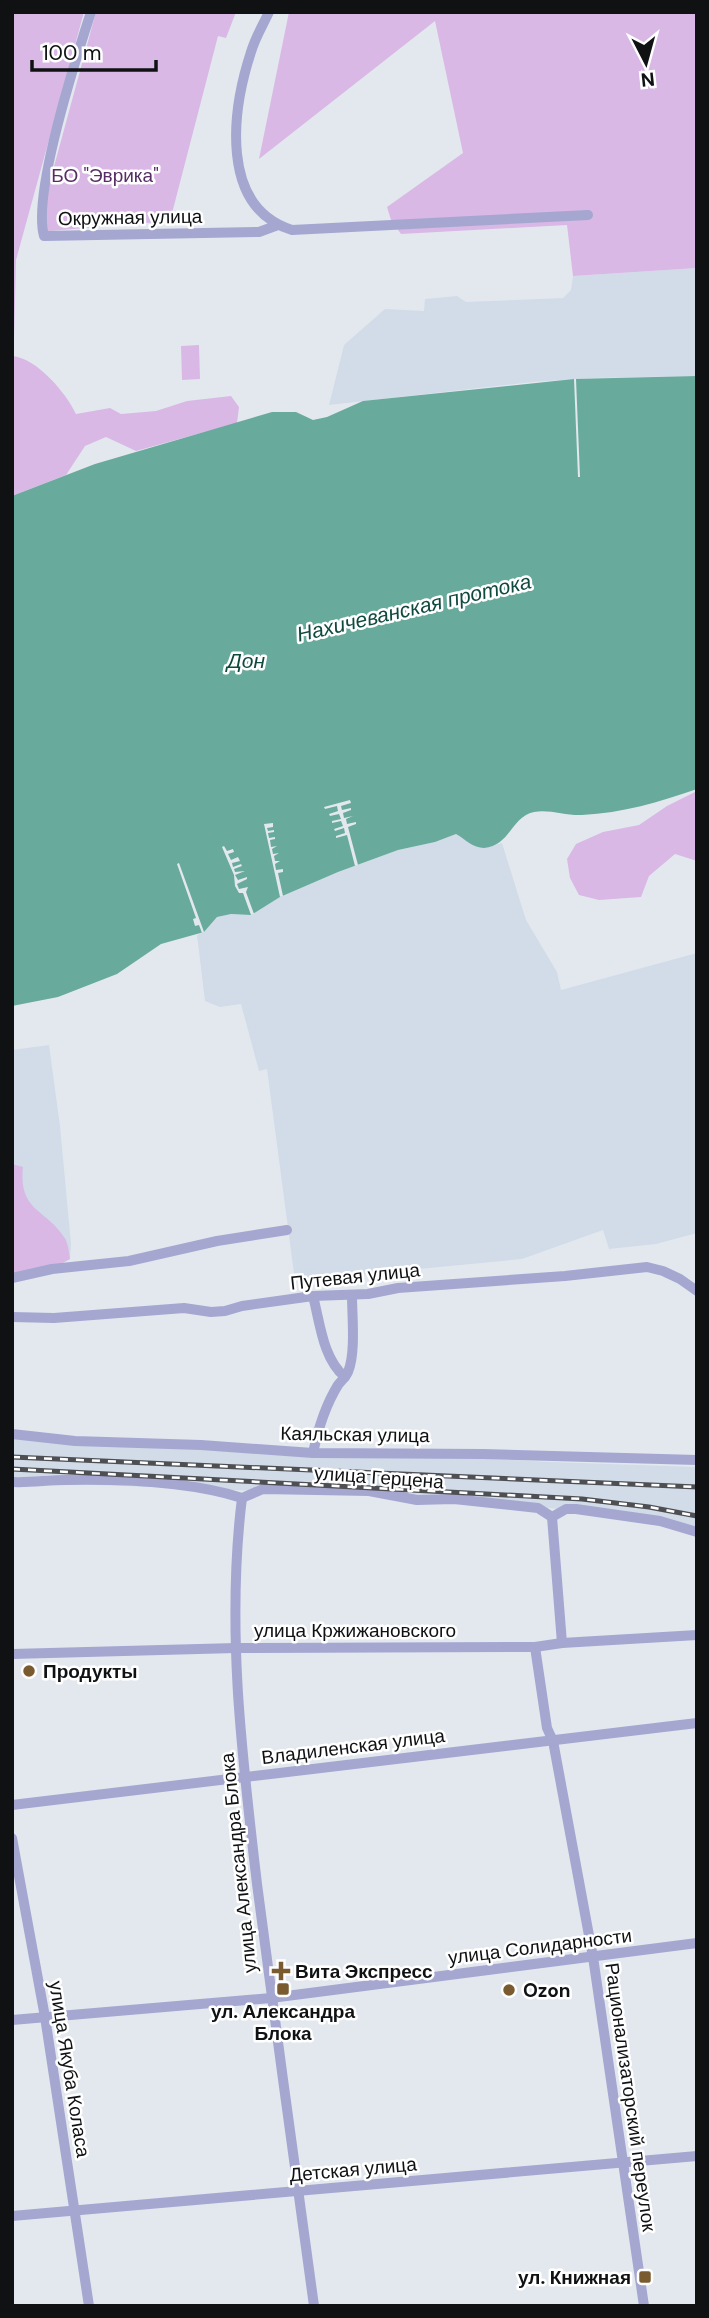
<svg xmlns="http://www.w3.org/2000/svg" width="709" height="2318" font-family="'DM Sans',sans-serif">
	<style>
		.built { fill: #d1dce8 }
		.green { fill: #d9b8e5 }
		.water { fill: #68aa9b }
		.pier { fill: #e3e8ee }
		.lines { fill: none; stroke-linecap: round; stroke-linejoin: round }
		.street { stroke: #a5a7d1; stroke-width: 10 }
		.rail-casing { stroke: #4d4f53; stroke-width: 5 }
		.rail { stroke: #fff; stroke-width: 2.5; stroke-dasharray: 8; stroke-linecap: butt }
		.poi-dot { fill: #7a5b30; stroke: #fff; stroke-width: 2.5 }
		.labels { text-anchor: middle; stroke-width: 5; stroke-linejoin: round; paint-order: stroke }
		.park-label { font-size: 19px; fill: #562d64; stroke: #fff }
		.street-label { font-size: 19px; fill: #0f1113; stroke: #fff }
		.poi-label { font-size: 19px; font-weight: bold; fill: #0f1113; stroke: #fff; text-anchor: start }
		.water-label { font-size: 21px; font-style: italic; fill: #0f4a3f; stroke: #fff }
	</style>
	<rect width="100%" height="100%" fill="#e3e8ee"/>
	<!-- built -->
	<g class="built">
		<polygon points="697,268 697,376 590,378 533,382 329,405 344,345 385,309 424,311 425,299 457,296 466,302 563,298 571,290 573,276"/>
		<polygon points="456,834 475,846 483,848 502,843 526,920 557,972 561,990 697,953 697,1233 656,1244 609,1249 603,1230 522,1259 295,1281 267,1069 259,1071 241,1004 220,1007 205,1001 197,935 204,932 217,917 231,914 251,915 280,897 338,872 398,850 435,842"/>
		<polygon points="49,1045 60,1126 71,1244 70,1259 12,1271 12,1050"/>
		<polygon points="12,1434 550,1462 697,1467 697,1529 569,1510 519,1505 375,1495 12,1482"/>
	</g>
	<!-- green -->
	<g class="green">
		<polygon points="12,12 84,12 16,260 14,340"/>
		<polygon points="96,12 236,12 226,38 218,36 170,221 49,231 42,227 43,207"/>
		<polygon points="289,12 697,12 697,268 573,276 567,225 401,234 391,220 387,207 463,153 435,21 259,159"/>
		<polygon points="199,345 200,379 182,380 181,346"/>
		<path d="M 12,356 C 37,358 66,393 76,414 L 110,408 L 121,414 L 156,411 L 187,401 L 231,396 L 239,407 L 237,423 L 136,451 L 106,437 L 85,446 L 66,475 L 12,496 Z"/>
		<polygon points="697,791 697,861 675,854 649,876 641,897 599,900 579,895 570,878 567,859 576,844 603,832 639,825 667,806"/>
		<path d="M 12,1164 L 23,1167 C 18,1211 46,1209 64,1237 C 68,1242 69,1252 70,1259 L 61,1264 L 12,1275 Z"/>
	</g>
	<!-- water -->
	<path class="water" d="M 697,376 L 697,789 C 659,802 623,813 582,815 C 567,816 549,809 534,812 C 511,817 510,846 484,848 C 473,848 465,839 456,834 L 435,842 L 398,850 L 338,872 L 280,897 L 251,915 L 231,914 L 217,917 L 204,932 L 161,944 L 117,974 L 58,997 L 12,1006 L 12,496 L 95,464 L 272,412 L 296,412 L 313,420 L 327,417 L 363,401 L 574,379 Z"/>
	<!-- pier -->
	<g class="pier">
		<polygon points="574,379 576,379 580,477 578,477"/>
		<polygon points="350,800 351,803 341,806 342,810 351,808 351,810 343,813 344,818 353,816 346,819 347,824 356,822 356,824 348,827 358,865 355,866 347,835 336,838 336,836 345,833 344,828 335,831 334,829 343,826 341,821 332,823 332,821 341,819 339,814 330,816 329,814 338,811 337,806 325,809 324,807"/>
		<polygon points="273,823 273,827 267,828 268,831 274,830 274,832 268,833 269,838 275,837 275,839 270,840 271,847 277,846 272,849 273,854 279,853 274,856 275,861 280,861 275,864 276,870 283,869 283,872 278,873 283,896 280,897 264,824"/>
		<polygon points="224,846 227,851 233,849 234,852 228,854 231,860 238,857 240,861 232,863 233,867 241,864 242,866 234,869 235,872 245,871 235,875 238,880 247,877 247,879 237,884 239,889 248,887 246,892 254,914 251,915 243,893 239,893 235,886 234,875 222,847"/>
		<polygon points="179,863 204,932 202,933 199,925 195,926 193,919 196,918 177,864"/>
	</g>
	<g class="lines">
		<!-- street -->
		<g class="street">
			<path d="M 91,12 C 76,58 32,194 44,236 L 259,232 L 278,225"/>
			<path d="M 269,12 C 263,25 255,38 251,52 C 232,110 219,207 292,230 L 588,215"/>
			<polyline points="12,1278 52,1269 129,1261 217,1241 287,1230"/>
			<path d="M 313,1296 C 320,1323 323,1359 345,1377"/>
			<polyline points="12,1317 54,1318 184,1308 211,1312 225,1311 242,1306 313,1296 368,1294 398,1288 565,1276 647,1267 663,1271 680,1279 697,1291"/>
			<polyline points="12,1434 75,1441 201,1445 313,1453 483,1454 697,1460"/>
			<path d="M 313,1453 C 318,1429 325,1406 338,1385 C 341,1381 346,1377 348,1372 C 356,1353 352,1316 352,1295"/>
			<path d="M 12,1482 C 30,1483 48,1480 66,1480 C 122,1479 189,1481 242,1498 L 263,1489 L 369,1491 L 417,1500 L 454,1499 L 538,1508 L 552,1517 L 566,1509 L 576,1509 L 660,1521 L 697,1532"/>
			<path d="M 242,1498 C 226,1627 242,1756 257,1884 C 275,2025 295,2165 314,2306"/>
			<polyline points="552,1517 562,1643"/>
			<polyline points="535,1647 547,1728 553,1741 593,1957 644,2306"/>
			<polyline points="12,1654 236,1648 535,1647 562,1643 697,1635"/>
			<polyline points="12,1805 697,1723"/>
			<polyline points="12,1838 45,2017 89,2306"/>
			<polyline points="12,2020 271,1998 697,1943"/>
			<polyline points="12,2216 697,2156"/>
		</g>
		<!-- rail casing -->
		<g class="rail-casing">
			<g id="rail">
				<polyline points="12,1457 697,1487"/>
				<polyline points="12,1469 582,1499 649,1507 697,1516"/>
			</g>
		</g>
		<!-- rail -->
		<use href="#rail" class="rail"/>
	</g>
	<!-- markers -->
	<g class="poi-dot">
		<circle cx="29" cy="1671" r="7"/>
		<path d="M277.5 1960.5h7v7h7v7h-7v7h-7v-7h-7v-7h7z"/>
		<rect x="276" y="1982" width="14" height="14" rx="3.5"/>
		<circle cx="509" cy="1990" r="7"/>
		<rect x="638" y="2270" width="14" height="14" rx="3.5"/>
	</g>
	<g class="labels">
		<!-- park labels -->
		<g class="park-label">
			<text x="105" y="182">БО "Эврика"</text>
		</g>
		<!-- street labels -->
		<g class="street-label">
			<text transform="translate(130 217) rotate(-1)" y="7">Окружная улица</text>
			<text transform="translate(355 1276) rotate(-6)" y="7">Путевая улица</text>
			<text transform="translate(355 1434) rotate(1)" y="7">Каяльская улица</text>
			<text transform="translate(379 1477) rotate(4)" y="7">улица Герцена</text>
			<text x="355" y="1637">улица Кржижановского</text>
			<text transform="translate(353 1746) rotate(-7)" y="7">Владиленская улица</text>
			<text transform="translate(238 1863) rotate(-96)" y="7">улица Александра Блока</text>
			<text transform="translate(540 1946) rotate(-7)" y="7">улица Солидарности</text>
			<text transform="translate(70 2069) rotate(81)" y="7">улица Якуба Коласа</text>
			<text transform="translate(631 2097) rotate(82)" y="7">Рационализаторский переулок</text>
			<text transform="translate(353 2169) rotate(-5)" y="7">Детская улица</text>
		</g>
		<!-- poi labels -->
		<g class="poi-label">
			<text x="43" y="1678">Продукты</text>
			<text x="295" y="1978">Вита Экспресс</text>
			<text x="523" y="1997">Ozon</text>
			<text x="283" y="2018" text-anchor="middle">ул. Александра<tspan x="283" dy="22">Блока</tspan></text>
			<text x="631" y="2284" text-anchor="end">ул. Книжная</text>
		</g>
		<!-- water labels -->
		<g class="water-label">
			<text transform="translate(414 608) rotate(-13)" y="7">Нахичеванская протока</text>
			<text x="246" y="668">Дон</text>
		</g>
	</g>
	<!-- border -->
	<rect width="709" height="2318" fill="none" stroke="#0f1113" stroke-width="28"/>
	<!-- north arrow -->
	<g transform="translate(646 63) rotate(174)" stroke="#ffffff" stroke-width="5" paint-order="stroke">
	<path d="M0-5L12 26L0 18L-12 26Z" fill="#0f1113"/>
	<text y="-10" font-size="19" font-weight="bold" text-anchor="middle" fill="#0f1113">N</text>
	</g>
	<!-- scale -->
	<path d="M32 60v10h124v-10" fill="none" stroke="#0f1113" stroke-width="3.5"/>
	<text x="42" y="60" font-size="21" fill="#0f1113" stroke="#ffffff" stroke-width="5" paint-order="stroke">100 m</text>
</svg>
